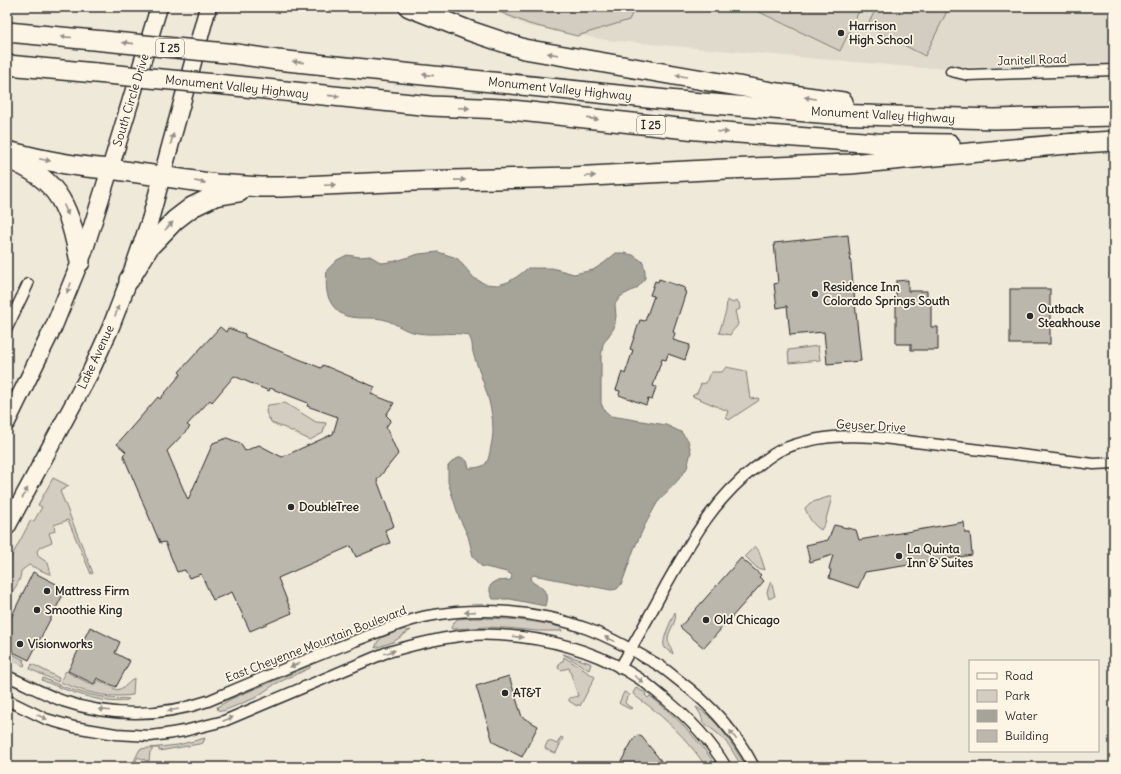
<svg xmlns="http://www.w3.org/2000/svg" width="1121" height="774" font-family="Delius,sans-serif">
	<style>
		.built { fill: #e0dacc }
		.green { fill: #d2cdc0; stroke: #7e7c76 }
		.water { fill: #a6a399; stroke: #75736d }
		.building { fill: #bcb7ac; stroke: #2b2b2b; fill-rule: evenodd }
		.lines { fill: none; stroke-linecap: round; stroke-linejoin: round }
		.minor-casing { stroke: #2b2b2b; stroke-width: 13 }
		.primary-casing { stroke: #2b2b2b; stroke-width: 19 }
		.motorway-casing { stroke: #2b2b2b; stroke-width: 22 }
		.minor { stroke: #fcf5e5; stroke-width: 10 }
		.primary { stroke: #fcf5e5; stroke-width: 16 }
		.motorway { stroke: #fcf5e5; stroke-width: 19 }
		.motorway-bridge-casing { stroke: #2b2b2b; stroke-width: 22; stroke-linecap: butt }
		.motorway-bridge { stroke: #fcf5e5; stroke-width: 19 }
		.oneway { fill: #949088 }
		.poi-dot { fill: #2b2b2b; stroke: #fcf5e5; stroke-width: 1.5 }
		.labels { text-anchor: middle; stroke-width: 3.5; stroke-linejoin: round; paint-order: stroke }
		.shield { fill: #fcf5e5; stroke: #6a6863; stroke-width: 1 }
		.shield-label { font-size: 11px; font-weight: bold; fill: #2b2b2b }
		.poi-label { font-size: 12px; font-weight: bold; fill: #2b2b2b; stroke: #fcf5e5; text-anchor: start }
		.street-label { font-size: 12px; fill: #2b2b2b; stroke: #fcf5e5 }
	</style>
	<rect width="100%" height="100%" fill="#efe9da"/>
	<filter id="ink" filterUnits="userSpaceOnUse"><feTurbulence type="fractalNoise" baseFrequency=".025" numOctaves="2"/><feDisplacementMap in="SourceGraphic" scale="8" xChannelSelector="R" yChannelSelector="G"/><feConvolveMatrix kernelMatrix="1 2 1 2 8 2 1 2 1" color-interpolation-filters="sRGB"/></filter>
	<g filter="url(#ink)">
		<!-- built -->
		<polygon class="built" points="483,7 1114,7 1114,64 922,68 606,40 528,26"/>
		<!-- green -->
		<g class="green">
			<polygon points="488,7 635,7 629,20 577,36 529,24"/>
			<polygon points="749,7 861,7 840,51"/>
			<polygon points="877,7 949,7 925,56 867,26"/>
			<path d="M 727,300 L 733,303 L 737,300 L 738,302 L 739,303 L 740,309 L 735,311 L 738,324 C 736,329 732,330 730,335 L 719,333 L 726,311 Z"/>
			<polygon points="818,346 820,360 789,363 788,350"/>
			<polygon points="726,367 746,371 750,399 758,398 759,399 758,401 729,420 726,417 728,411 692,396 697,393 701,384 706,383 709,375 712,372 722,372"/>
			<polygon points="285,403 316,422 326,423 323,433 310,440 285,428 274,424 271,422 270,419 268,418 266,411 268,405"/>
			<path d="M 53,478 L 69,486 L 60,491 L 93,573 L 91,574 L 68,520 L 54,525 L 55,531 L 49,533 L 52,542 L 40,547 L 37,551 L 38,556 L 48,563 L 51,574 L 49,574 L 29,565 L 21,571 C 21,581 14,590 7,598 L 7,565 L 31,520 L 34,521 L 42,507 L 38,505 Z"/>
			<path d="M 828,497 L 832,497 L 825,523 L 821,530 C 813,525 808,517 805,508 L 810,503 Z"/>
			<polygon points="755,546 759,551 765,570 757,568 745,556"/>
			<polygon points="771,581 775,596 769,599 767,592"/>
			<path d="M 675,612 C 678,621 669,629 668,638 C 668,643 672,649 673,654 C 671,652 667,650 665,648 C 660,642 672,619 675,612 Z"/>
			<path d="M 474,618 C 503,618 532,620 560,627 L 562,631 L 538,631 L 507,628 L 487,627 L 452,629 L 451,627 L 457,619 Z"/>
			<polygon points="404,629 406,631 411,630 393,642 375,648 378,641 383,637"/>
			<polygon points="7,651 24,660 23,662 25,664 24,666 7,658"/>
			<polygon points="563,654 590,663 591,664 589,670"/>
			<polygon points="564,657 595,677 580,706 578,704 577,706 569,701 569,698 578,696 569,668 561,670 558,668 560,662 563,661"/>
			<polygon points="32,664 59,678 58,682 30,669"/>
			<polygon points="309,666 310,666 310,668 275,684 255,698 223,711 218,710 217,707 231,699"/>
			<path d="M 67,671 L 69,673 L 94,686 L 98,680 L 117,690 C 124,688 129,683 134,678 L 133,695 L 132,695 C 127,696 121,696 116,696 C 97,696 77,689 60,682 L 65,672 Z"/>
			<path d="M 43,678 C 64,688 86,695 110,698 C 116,699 122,698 129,699 C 114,709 58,688 42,680 Z"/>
			<path d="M 636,688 L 646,693 L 645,695 L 648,698 L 650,696 C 676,716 699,740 717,767 L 706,767 C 692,745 674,727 654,710 C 647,704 640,700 634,695 L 633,693 Z"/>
			<polygon points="624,692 630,695 627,697 625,702 627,705 632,708 630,709 620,704 619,703"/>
			<path d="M 696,707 C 718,719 733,746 746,767 L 742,767 L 730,747 L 722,737 L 703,722 L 701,715 Z"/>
			<polygon points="561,737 563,738 556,753 554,753 546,749 545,747 548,741 550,741 557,744"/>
			<polygon points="205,738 203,743 199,744 159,751 159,748 152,748 152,751 150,752 149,761 147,761 138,757 133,767 131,767 140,749 178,745"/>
		</g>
		<!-- water -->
		<path class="water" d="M 438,252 L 457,258 L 474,278 L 485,284 L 498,285 L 508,282 L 518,276 L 528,268 L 552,268 L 574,274 L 593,270 L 604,263 L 616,253 L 624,253 L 633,255 L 643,262 L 645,271 L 645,278 L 641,284 L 637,288 L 621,296 L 615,304 L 616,316 L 614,328 L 603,344 L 601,357 L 601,403 L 604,410 L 611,416 L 666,425 L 681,432 L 688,440 L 691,452 L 687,468 L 679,479 L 657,503 L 645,525 L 634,549 L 622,583 L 617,589 L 611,590 L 533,575 L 530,579 C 534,586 544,585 546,595 C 547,598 546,603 545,606 L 510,599 L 493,599 L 490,592 L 490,586 L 495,581 L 511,580 L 512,575 L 507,572 L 481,566 L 473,556 L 468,536 L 459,517 L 448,482 L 448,466 L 454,460 L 461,457 L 467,461 L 469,468 C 488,468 488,462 491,446 C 492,441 493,435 493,430 C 493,404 482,380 474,356 C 471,347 474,343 468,335 C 450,331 432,337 413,332 C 402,330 393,321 382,319 C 372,317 361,319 351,317 C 339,316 329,304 327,292 C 326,285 326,278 327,270 L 337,260 L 347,255 L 360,257 L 370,256 L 382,263 L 396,261 L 419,254 Z"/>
		<!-- building -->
		<g class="building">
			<polygon points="848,235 861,361 827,364 824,332 790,335 787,306 777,308 774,284 778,283 774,243"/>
			<polygon points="659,279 685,288 684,291 686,292 673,332 675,333 673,340 690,345 685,360 668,354 666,360 662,359 653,386 656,387 652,400 648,399 646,405 619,395 620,391 616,390 622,372 625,374 633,350 630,349 640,320 645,321 654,296 650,295 655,281 658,282"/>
			<polygon points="908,280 908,291 927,291 927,297 931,297 931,327 938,327 938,350 911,350 911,344 896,344 896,281"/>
			<rect x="1010" y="289" width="40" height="55"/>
			<path d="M 220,327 L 226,332 L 228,328 L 245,334 L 245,337 L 321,368 L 323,365 L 375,387 L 371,394 L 394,403 L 386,415 L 391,420 L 386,427 L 398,454 L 377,480 L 394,526 L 385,530 L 390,543 L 356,557 L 351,546 L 278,578 L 292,613 L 250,631 L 232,592 L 213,600 L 201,574 L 189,578 L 185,570 L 177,572 L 165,542 L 160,543 L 123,455 L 126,452 L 117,444 L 158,397 L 160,399 L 181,374 L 179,372 ZM 234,376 L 269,391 L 270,388 L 308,403 L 307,406 L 338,417 L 333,434 L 282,457 L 259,445 L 245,451 L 240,443 L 227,438 L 213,443 L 188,500 L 167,451 L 190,427 L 187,425 L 210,400 L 212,402 Z"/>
			<polygon points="964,522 965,533 970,533 972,555 865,572 858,588 829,578 831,570 829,569 833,555 810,562 806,545 828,540 834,525 856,530 859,540"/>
			<polygon points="741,558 761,575 759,577 764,581 704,648 680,627"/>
			<polygon points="33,572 66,589 29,660 9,650 7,639 7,626"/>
			<polygon points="90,627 120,642 115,653 130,661 116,687 97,678 94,684 68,671"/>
			<polygon points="509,676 522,717 538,726 522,757 493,742 476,686"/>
			<polygon points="637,735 642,737 666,767 618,767 634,738"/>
		</g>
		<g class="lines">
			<!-- minor casing -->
			<g class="minor-casing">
				<g id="minor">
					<polyline points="951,71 968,75 1114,70"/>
					<polyline points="7,328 28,284"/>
					<path d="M 620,668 C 636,640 651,613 666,585 C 691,541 714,499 755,468 C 764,461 773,453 783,449 C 815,436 842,435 875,437 L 1094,464 L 1114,463"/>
					<path d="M 7,676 C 26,684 44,694 63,701 C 110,717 161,717 208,701 C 255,681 303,661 352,642 C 377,633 402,621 428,616 C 478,606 541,611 588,629 C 606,636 624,645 641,655 C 647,659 654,662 660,666 C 666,670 671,674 677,679 C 708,702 736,732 754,767"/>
					<path d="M 7,700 L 46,719 L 74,727 L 116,734 L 150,736 L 166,734 L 184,731 L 224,721 L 385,653 C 412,645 441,637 470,635 C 487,634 504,635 521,637 C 563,642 605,656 640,679 C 649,685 656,692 664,698 C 689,718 710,740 726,767"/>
				</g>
			</g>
			<!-- primary casing -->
			<g class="primary-casing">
				<g id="primary">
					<polyline points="7,422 54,326 84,252 110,169 159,7"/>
					<polyline points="7,527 90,373 110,329 129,280 150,220 208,7"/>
				</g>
			</g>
			<!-- motorway casing -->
			<g class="motorway-casing">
				<g id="motorway">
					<polyline points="409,7 470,31 524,49 778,93 843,102"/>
					<polyline points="7,32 104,41"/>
					<polyline points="236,54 277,60 667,100 831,114 994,119 1114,116"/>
					<polyline points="7,65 96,73"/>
					<polyline points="226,85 431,106 502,109 697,130 877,143 950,144"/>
					<polyline points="1065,144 1114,141"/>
					<path d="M 7,151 C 41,160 76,167 110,169 L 216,184 L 261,187 L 281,187 L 412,181 L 571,177 L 726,169 L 850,164 L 1078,143"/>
					<path d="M 8,159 C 61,179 70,211 80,262"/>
					<polyline points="129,280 149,247 175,220 192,207 215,196 239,192"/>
				</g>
			</g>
			<!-- minor -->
			<use href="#minor" class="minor"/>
			<!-- primary -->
			<use href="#primary" class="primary"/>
			<!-- motorway -->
			<use href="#motorway" class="motorway"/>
			<!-- motorway-bridge casing -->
			<g class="motorway-bridge-casing">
				<g id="motorway-bridge">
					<polyline points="104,41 236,54"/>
					<polyline points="96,73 226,85"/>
				</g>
			</g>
			<!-- motorway-bridge -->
			<use href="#motorway-bridge" class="motorway-bridge"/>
		</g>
		<!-- one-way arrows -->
		<defs><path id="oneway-solid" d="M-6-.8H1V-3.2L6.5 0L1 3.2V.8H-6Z"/></defs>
		<g class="oneway">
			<use href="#oneway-solid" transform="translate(66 37) rotate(-175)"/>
			<use href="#oneway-solid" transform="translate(128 43) rotate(-174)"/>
			<use href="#oneway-solid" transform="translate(553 54) rotate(-171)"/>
			<use href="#oneway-solid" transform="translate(298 62) rotate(-174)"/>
			<use href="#oneway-solid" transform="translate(428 75) rotate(-174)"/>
			<use href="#oneway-solid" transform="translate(681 76) rotate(-170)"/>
			<use href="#oneway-solid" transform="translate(334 96) rotate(6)"/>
			<use href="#oneway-solid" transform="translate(810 98) rotate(-171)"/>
			<use href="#oneway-solid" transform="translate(464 108) rotate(3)"/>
			<use href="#oneway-solid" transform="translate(593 119) rotate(6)"/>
			<use href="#oneway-solid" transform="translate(723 132) rotate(4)"/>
			<use href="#oneway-solid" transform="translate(172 139) rotate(-75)"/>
			<use href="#oneway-solid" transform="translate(45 160) rotate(12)"/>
			<use href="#oneway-solid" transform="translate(590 176) rotate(-3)"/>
			<use href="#oneway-solid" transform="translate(460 180) rotate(-1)"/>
			<use href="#oneway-solid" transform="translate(200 182) rotate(9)"/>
			<use href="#oneway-solid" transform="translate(330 185) rotate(-3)"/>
			<use href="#oneway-solid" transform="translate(66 210) rotate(67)"/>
			<use href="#oneway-solid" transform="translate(169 226) rotate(-46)"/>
			<use href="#oneway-solid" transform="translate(69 288) rotate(112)"/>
			<use href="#oneway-solid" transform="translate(117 311) rotate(-68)"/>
			<use href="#oneway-solid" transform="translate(25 493) rotate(-62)"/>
			<use href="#oneway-solid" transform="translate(470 612) rotate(176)"/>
			<use href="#oneway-solid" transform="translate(518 637) rotate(7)"/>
			<use href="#oneway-solid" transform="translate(610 639) rotate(-154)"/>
			<use href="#oneway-solid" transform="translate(390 652) rotate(-17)"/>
			<use href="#oneway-solid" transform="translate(295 665) rotate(158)"/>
			<use href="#oneway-solid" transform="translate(639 679) rotate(34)"/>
			<use href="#oneway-solid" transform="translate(104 710) rotate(-173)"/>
			<use href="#oneway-solid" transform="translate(173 710) rotate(170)"/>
			<use href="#oneway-solid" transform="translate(42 717) rotate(24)"/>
			<use href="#oneway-solid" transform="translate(228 719) rotate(-21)"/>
			<use href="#oneway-solid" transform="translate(733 735) rotate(-127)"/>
		</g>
	</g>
	<!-- markers -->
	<g class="poi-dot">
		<circle cx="841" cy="33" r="4"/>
		<circle cx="815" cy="294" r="4"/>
		<circle cx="1030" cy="316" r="4"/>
		<circle cx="291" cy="507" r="4"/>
		<circle cx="899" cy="556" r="4"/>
		<circle cx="47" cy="591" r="4"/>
		<circle cx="37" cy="610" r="4"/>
		<circle cx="706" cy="620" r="4"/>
		<circle cx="20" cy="644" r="4"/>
		<circle cx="505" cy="693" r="4"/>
	</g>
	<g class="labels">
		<!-- shield labels -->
		<g class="shield">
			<rect x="156" y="39" width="28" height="18" rx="3"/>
			<rect x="637" y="116" width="28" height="18" rx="3"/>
		</g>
		<g class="shield-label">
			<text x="170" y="52">I 25</text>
			<text x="651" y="129">I 25</text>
		</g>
		<!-- poi labels -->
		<g class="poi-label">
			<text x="849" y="30">Harrison<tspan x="849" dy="14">High School</tspan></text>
			<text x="823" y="291">Residence Inn<tspan x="823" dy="14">Colorado Springs South</tspan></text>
			<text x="1038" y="313">Outback<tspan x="1038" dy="14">Steakhouse</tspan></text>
			<text x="299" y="511">DoubleTree</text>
			<text x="907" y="553">La Quinta<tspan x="907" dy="14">Inn &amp; Suites</tspan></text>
			<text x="55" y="595">Mattress Firm</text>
			<text x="45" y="614">Smoothie King</text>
			<text x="714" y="624">Old Chicago</text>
			<text x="28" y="648">Visionworks</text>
			<text x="513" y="697">AT&amp;T</text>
		</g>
		<!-- street labels -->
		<g class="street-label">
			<text transform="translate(1032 60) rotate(-2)" y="4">Janitell Road</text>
			<text transform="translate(237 87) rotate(6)" y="4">Monument Valley Highway</text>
			<text transform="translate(560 89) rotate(6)" y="4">Monument Valley Highway</text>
			<text transform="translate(131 100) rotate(-73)" y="4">South Circle Drive</text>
			<text transform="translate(883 115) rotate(3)" y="4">Monument Valley Highway</text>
			<text transform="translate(96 357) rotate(-65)" y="4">Lake Avenue</text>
			<text transform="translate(871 426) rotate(3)" y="4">Geyser Drive</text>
			<text transform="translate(316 644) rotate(-21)" y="4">East Cheyenne Mountain Boulevard</text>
		</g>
	</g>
	<!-- margin -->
	<rect width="1121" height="774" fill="none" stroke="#fcf5e5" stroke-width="24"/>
	<rect x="12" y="12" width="1097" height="750" fill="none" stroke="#2b2b2b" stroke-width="1.5" filter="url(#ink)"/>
	<!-- legend -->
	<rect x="969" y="660" width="130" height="92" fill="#fcf5e5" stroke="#a8a49b"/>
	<rect x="977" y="673" width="20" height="6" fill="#fcf5e5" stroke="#a8a49b"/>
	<text x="1005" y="680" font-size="12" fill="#2b2b2b">Road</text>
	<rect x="977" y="690" width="20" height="12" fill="#d2cdc0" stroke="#a8a49b"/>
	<text x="1005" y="700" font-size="12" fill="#2b2b2b">Park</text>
	<rect x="977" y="710" width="20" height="12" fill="#a6a399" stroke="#a8a49b"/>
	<text x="1005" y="720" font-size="12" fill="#2b2b2b">Water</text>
	<rect x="977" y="730" width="20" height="12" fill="#bcb7ac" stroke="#a8a49b"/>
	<text x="1005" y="740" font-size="12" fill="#2b2b2b">Building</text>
</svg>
